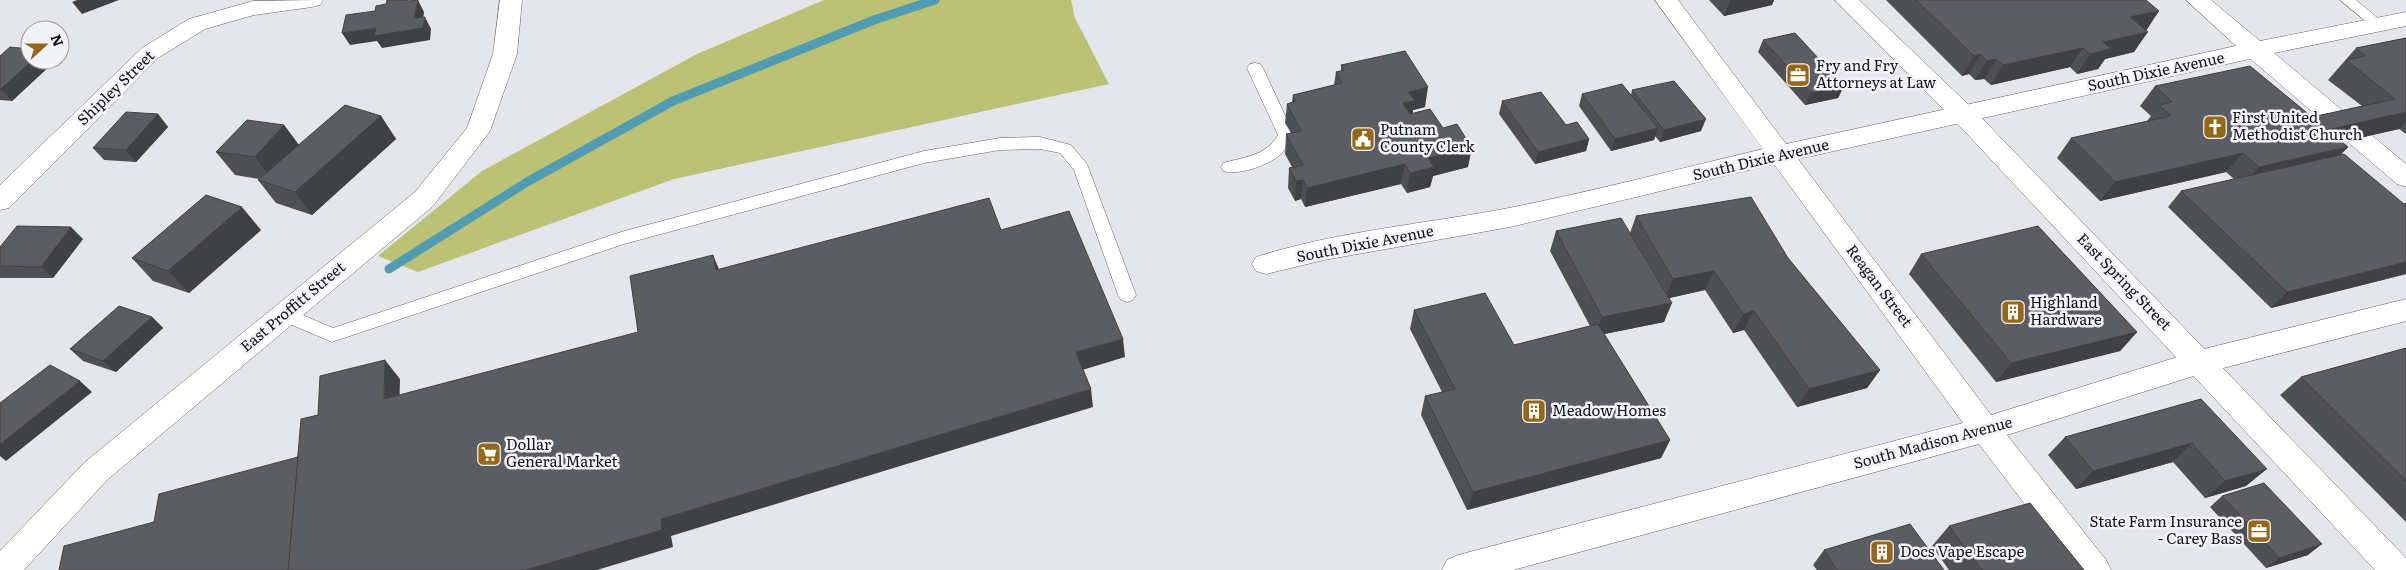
<svg xmlns="http://www.w3.org/2000/svg" width="2406" height="570" font-family="Literata,serif">
	<style>
		.green { fill: #bcc275 }
		.lines { fill: none; stroke-linecap: round; stroke-linejoin: round }
		.stream { stroke: #529cb2; stroke-width: 9 }
		.service-casing { stroke: #626368; stroke-width: 1 }
		.minor-casing { stroke: #626368; stroke-width: 1 }
		.tertiary-casing { stroke: #626368; stroke-width: 1 }
		.primary-casing { stroke: #626368; stroke-width: 1 }
		.service { fill: #fff; fill-rule: evenodd }
		.minor { fill: #fff; fill-rule: evenodd }
		.tertiary { fill: #fff; fill-rule: evenodd }
		.primary { fill: #fff; fill-rule: evenodd }
		.wall { fill: #4f5054 }
		.shaded-wall { fill: #404145 }
		.building { fill: #5c5d62; stroke: #404145 }
		.labels { text-anchor: middle; stroke-width: 5; stroke-linejoin: round; paint-order: stroke }
		.poi-label { font-size: 15px; fill: #131416; stroke: #f2f3f9; text-anchor: start }
		.street-label { font-size: 15px; fill: #131416; stroke: #f2f3f9 }
	</style>
	<rect width="100%" height="100%" fill="#e5e6ec"/>
	<!-- green -->
	<polygon class="green" points="824,0 1071,0 1075,18 1109,84 674,179 418,272 378,256 482,171 697,54"/>
	<g class="lines">
		<!-- stream -->
		<polyline class="stream" points="389,269 527,182 673,101 874,20 935,0"/>
		<!-- service casing -->
		<g class="service-casing">
			<g id="service">
				<polygon points="2340,0 2356,0 2386,25 2384,28 2374,28"/>
				<path d="M 1255,63 L 1260,64 L 1263,68 L 1294,135 C 1290,142 1286,149 1280,155 C 1268,165 1239,176 1223,171 L 1221,167 L 1223,163 C 1244,157 1266,156 1278,135 L 1247,68 L 1250,64 Z"/>
				<polygon points="1040,137 1071,145 1087,164 1136,295 1133,300 1127,302 1121,300 1118,295 1074,170 1060,153 1040,149 1000,150 924,163 624,244 332,342 278,319 275,314 278,309 284,307 333,328 621,232 924,151 1000,138"/>
			</g>
		</g>
		<!-- minor casing -->
		<g class="minor-casing">
			<g id="minor">
				<polygon points="323,0 320,5 312,7 254,15 205,29 158,58 9,208 0,210 0,185 142,48 189,19 253,1"/>
				<polygon points="500,0 522,0 517,54 490,131 433,206 107,480 24,570 0,570 0,551 85,462 415,192 467,128 493,54"/>
				<path d="M 1655,0 L 1678,0 L 1786,144 L 2254,42 L 2262,45 L 2266,50 L 2262,55 L 2254,58 L 1798,159 L 1991,415 L 2200,350 L 2406,299 L 2406,321 L 2200,374 L 2007,435 L 2106,560 L 2111,570 L 2075,570 L 1979,444 L 1513,570 L 1442,570 L 1447,560 L 1458,555 L 1963,423 L 1774,164 L 1510,227 L 1324,260 L 1266,274 L 1256,271 L 1252,264 L 1256,257 C 1338,231 1425,224 1509,208 C 1594,191 1679,169 1763,149 Z"/>
			</g>
		</g>
		<!-- tertiary casing -->
		<g class="tertiary-casing">
			<polygon id="tertiary" points="2186,0 2211,0 2260,41 2406,12 2406,26 2274,53 2406,164 2406,187 2397,184 2246,55"/>
		</g>
		<!-- primary casing -->
		<g class="primary-casing">
			<polygon id="primary" points="1835,0 1859,0 1973,109 2406,558 2406,570 2375,570 1955,121"/>
		</g>
		<!-- service -->
		<use href="#service" class="service"/>
		<!-- minor -->
		<use href="#minor" class="minor"/>
		<!-- tertiary -->
		<use href="#tertiary" class="tertiary"/>
		<!-- primary -->
		<use href="#primary" class="primary"/>
	</g>
	<!-- wall -->
	<g class="wall">
		<polygon points="1709,0 1774,0 1772,5 1724,16"/>
		<polygon points="1886,0 2146,0 2146,31 2134,52 2105,59 2098,69 2077,74 2070,67 1991,85 1984,79 1975,80 1969,74 1962,76"/>
		<polygon points="2406,38 2406,134 2399,129 2342,142 2348,147 2340,155 2404,204 2406,203 2406,274 2271,308 2168,207 2181,191 2234,179 2226,172 2100,201 2057,158 2071,138 2147,121 2151,116 2140,106 2155,86 2312,117 2362,106 2328,80 2356,48"/>
		<polygon points="1763,40 1844,86 1838,98 1805,105 1758,52"/>
		<polygon points="0,56 54,62 12,101 0,100"/>
		<polygon points="1341,65 1425,107 1413,110 1413,113 1468,167 1433,176 1430,187 1407,193 1401,184 1305,207 1301,199 1295,201 1288,188 1289,168 1292,167 1285,154 1286,134 1291,133 1285,123 1287,104 1292,102 1293,95 1334,85 1336,72 1341,71"/>
		<polygon points="1632,90 1701,131 1660,142 1655,136 1654,140 1611,151 1579,106 1582,94 1631,95"/>
		<polygon points="1502,101 1566,125 1589,139 1586,151 1535,164 1499,114"/>
		<polygon points="158,114 168,127 136,162 104,160 93,148"/>
		<polygon points="381,116 396,139 312,215 276,203 258,180 259,179 235,175 216,152 284,125 299,145"/>
		<polygon points="1636,216 1788,258 1880,370 1867,388 1797,407 1744,330 1733,333 1705,290 1669,298 1664,322 1604,334 1670,440 1661,458 1467,510 1421,415 1425,396 1442,392 1410,329 1414,310 1514,345 1590,326 1550,251 1556,231 1630,233"/>
		<polygon points="261,230 189,293 153,281 132,258"/>
		<polygon points="83,239 53,278 0,278 0,247"/>
		<polygon points="1921,254 2137,332 2120,351 1996,382 1909,274"/>
		<polygon points="152,317 163,328 116,372 83,361 70,349"/>
		<polygon points="2406,348 2406,522 2280,395 2301,377"/>
		<polygon points="2201,399 2246,486 2205,498 2173,462 2076,489 2048,455 2065,437"/>
		<polygon points="2222,496 2308,555 2266,568 2210,507"/>
		<polygon points="1949,526 2084,570 1949,570 1932,546"/>
		<polygon points="1824,550 1944,570 1817,570 1813,565"/>
	</g>
	<!-- shaded-wall -->
	<g class="shaded-wall">
		<polygon points="77,0 119,0 82,14 72,2"/>
		<polygon points="418,0 424,12 422,28 425,17 431,29 430,40 382,48 377,41 350,45 342,33 376,28 414,18"/>
		<polygon points="1730,0 1774,0 1772,5 1724,16"/>
		<polygon points="2159,11 2146,31 2130,17"/>
		<polygon points="2148,32 2134,52 2105,59 2098,69 2077,74 2090,54 2103,42"/>
		<polygon points="2083,48 2070,67 1991,85 2003,65"/>
		<polygon points="1981,54 1969,74 1962,76 1974,56"/>
		<polygon points="1996,59 1984,79 1975,80 1987,61"/>
		<polygon points="33,60 52,60 54,62 12,101 1,89"/>
		<polygon points="1844,86 1838,98 1805,105 1811,93"/>
		<polygon points="1428,87 1425,107 1413,110 1411,121 1403,103 1409,92"/>
		<polygon points="2406,112 2406,122 2399,129 2310,149 2327,130"/>
		<polygon points="158,114 168,127 136,162 126,150"/>
		<polygon points="381,116 396,139 312,215 295,192"/>
		<polygon points="1706,119 1701,131 1660,142 1664,130"/>
		<polygon points="284,125 301,148 273,181 255,157"/>
		<polygon points="1658,128 1654,140 1611,151 1615,139"/>
		<polygon points="1589,139 1586,151 1535,164 1538,152"/>
		<polygon points="2348,147 2330,166 2242,187 2259,167"/>
		<polygon points="1472,148 1468,167 1433,176 1430,187 1407,193 1410,173 1428,158"/>
		<polygon points="2243,153 2226,172 2100,201 2115,182"/>
		<polygon points="1405,164 1401,184 1305,207 1307,188"/>
		<polygon points="1303,180 1301,199 1295,201 1296,181"/>
		<polygon points="242,207 261,230 189,293 168,271"/>
		<polygon points="71,227 83,239 53,278 41,267"/>
		<polygon points="713,255 721,274 716,270"/>
		<polygon points="2406,262 2406,274 2271,308 2287,292"/>
		<polygon points="1714,271 1705,290 1665,299 1673,279"/>
		<polygon points="1672,303 1664,322 1595,336 1602,317"/>
		<polygon points="1754,311 1744,330 1733,333 1743,314"/>
		<polygon points="152,317 163,328 116,372 103,361"/>
		<polygon points="2137,332 2120,351 1996,382 2011,363"/>
		<polygon points="1123,339 1125,357 1079,371 1076,352"/>
		<polygon points="385,360 400,379 399,418 384,399"/>
		<polygon points="1880,370 1867,388 1797,407 1809,389"/>
		<polygon points="80,381 92,392 6,461 0,456 0,444"/>
		<polygon points="1091,389 1093,407 671,536 673,547 597,570 526,570 661,519"/>
		<polygon points="1670,440 1661,458 1467,510 1473,492"/>
		<polygon points="2192,443 2173,462 2076,489 2093,471"/>
		<polygon points="2267,469 2246,486 2205,498 2225,481"/>
		<polygon points="2322,544 2308,555 2266,568 2279,558"/>
	</g>
	<!-- building -->
	<g class="building">
		<polygon points="387,0 408,0 408,1 418,0 414,18 425,17 423,28 374,36 376,28 342,33 346,15 375,11 376,6 386,4"/>
		<polygon points="1916,0 2146,0 2159,11 2130,17 2148,32 2103,42 2111,49 2090,54 2083,48 2003,65 1996,59 1987,61 1981,54 1974,56"/>
		<polygon points="1795,33 1844,86 1811,93 1763,40"/>
		<polygon points="2406,38 2406,112 2327,130 2348,147 2259,167 2243,153 2115,182 2071,138 2171,116 2159,105 2172,102 2155,86 2250,66 2312,117 2395,99 2346,60 2365,56 2356,48"/>
		<polygon points="10,47 30,49 30,60 33,60 1,89 0,89 0,56"/>
		<polygon points="1405,51 1428,87 1409,92 1415,101 1403,103 1410,114 1430,109 1443,128 1457,124 1472,148 1428,158 1434,167 1410,173 1405,164 1307,188 1303,180 1296,181 1289,168 1303,165 1286,134 1301,131 1287,104 1296,101 1293,95 1342,83 1336,72 1344,70 1341,65"/>
		<polygon points="1674,81 1706,119 1664,130 1632,90"/>
		<polygon points="1622,84 1658,128 1615,139 1582,94"/>
		<polygon points="1541,92 1566,125 1577,122 1589,139 1538,152 1502,101"/>
		<polygon points="345,105 381,116 295,192 258,180"/>
		<polygon points="126,112 158,114 126,150 93,148"/>
		<polygon points="247,120 284,125 255,157 216,152"/>
		<polygon points="2344,154 2404,204 2406,203 2406,262 2287,292 2181,191"/>
		<polygon points="206,195 242,207 168,271 132,258"/>
		<polygon points="1751,197 1788,258 1880,370 1809,389 1754,311 1743,314 1714,271 1673,279 1636,216"/>
		<polygon points="989,198 1001,230 1069,211 1123,339 1076,352 1091,389 661,519 662,530 526,570 288,570 301,419 318,415 320,376 385,360 384,399 638,332 630,276 713,255 716,270"/>
		<polygon points="1621,218 1672,303 1602,317 1556,231"/>
		<polygon points="17,226 71,227 41,267 0,266 0,247"/>
		<polygon points="2038,226 2137,332 2011,363 1921,254"/>
		<polygon points="1485,293 1514,345 1598,324 1670,440 1473,492 1425,396 1455,389 1414,310"/>
		<polygon points="119,306 152,317 103,361 70,349"/>
		<polygon points="2406,348 2406,481 2301,377"/>
		<polygon points="50,365 80,381 0,444 0,403"/>
		<polygon points="2201,399 2267,469 2225,481 2192,443 2093,471 2065,437"/>
		<polygon points="298,457 288,570 59,570 64,546 154,522 159,494"/>
		<polygon points="2264,483 2322,544 2279,558 2222,496"/>
		<polygon points="2030,503 2084,570 1982,570 1949,526"/>
		<polygon points="1910,524 1944,570 1837,570 1824,550"/>
	</g>
	<!-- icons -->
	<defs>
		<g id="office-square" transform="scale(1.25)"><rect x="-9" y="-9" width="18" height="18" rx="4" fill="#956716" stroke="#f2f3f9"/><path d="M-6-3h4V-5.5h4V-3h4V5H-6ZM-1-4.5V-3h2v-1.5ZM-6 0V1H6V0Z" fill="#fff"/></g>
		<g id="church-square" transform="scale(1.25)"><rect x="-9" y="-9" width="18" height="18" rx="4" fill="#956716" stroke="#f2f3f9"/><path d="M-1.2-6h2.4v3.5h3.3v2.4h-3.3V6h-2.4V-.1h-3.3v-2.4h3.3Z" fill="#fff"/></g>
		<g id="civic-square" transform="scale(1.25)"><rect x="-9" y="-9" width="18" height="18" rx="4" fill="#956716" stroke="#f2f3f9"/><path d="M-.6-6.5H3V-4.5H.6V-3L4-1V1h2V6H-6V1h2V-1L-.6-3ZM-1.2 2.5V6h2.4V2.5Z" fill="#fff"/></g>
		<g id="building-square" transform="scale(1.25)"><rect x="-9" y="-9" width="18" height="18" rx="4" fill="#956716" stroke="#f2f3f9"/><path d="M-4-6H4V6H1V3H-1V6H-4ZM-2.5-4.3h1.7v1.8h-1.7ZM.8-4.3h1.7v1.8H.8ZM-2.5-1h1.7V.8h-1.7ZM.8-1h1.7V.8H.8Z" fill="#fff"/></g>
		<g id="supermarket-square" transform="scale(1.25)"><rect x="-9" y="-9" width="18" height="18" rx="4" fill="#956716" stroke="#f2f3f9"/><path d="M-6-5.5h2.5l.6 2H6L4.5 2H-2.5L-4.4-4H-6ZM-1.5 3.2a1.3 1.3 0 1 0 .1 0ZM3 3.2a1.3 1.3 0 1 0 .1 0Z" fill="#fff"/></g>
	</defs>
	<g fill-rule="evenodd">
		<use href="#office-square" x="1798" y="75"/>
		<use href="#church-square" x="2215" y="127"/>
		<use href="#civic-square" x="1363" y="139"/>
		<use href="#building-square" x="2013" y="312"/>
		<use href="#building-square" x="1534" y="411"/>
		<use href="#supermarket-square" x="489" y="454"/>
		<use href="#office-square" x="2259" y="531"/>
		<use href="#building-square" x="1882" y="552"/>
	</g>
	<g class="labels">
		<!-- poi labels -->
		<g class="poi-label">
			<text x="1816" y="71">Fry and Fry<tspan x="1816" dy="17">Attorneys at Law</tspan></text>
			<text x="2232" y="123">First United<tspan x="2232" dy="17">Methodist Church</tspan></text>
			<text x="1380" y="135">Putnam<tspan x="1380" dy="17">County Clerk</tspan></text>
			<text x="2030" y="308">Highland<tspan x="2030" dy="17">Hardware</tspan></text>
			<text x="1552" y="416">Meadow Homes</text>
			<text x="506" y="450">Dollar<tspan x="506" dy="17">General Market</tspan></text>
			<text x="2242" y="527" text-anchor="end">State Farm Insurance<tspan x="2242" dy="17">- Carey Bass</tspan></text>
			<text x="1900" y="557">Docs Vape Escape</text>
		</g>
		<!-- street labels -->
		<g class="street-label">
			<text transform="translate(2156 72) rotate(-12)" y="5">South Dixie Avenue</text>
			<text transform="translate(116 88) rotate(-44)" y="5">Shipley Street</text>
			<text transform="translate(1761 160) rotate(-13)" y="5">South Dixie Avenue</text>
			<text transform="translate(1365 244) rotate(-11)" y="5">South Dixie Avenue</text>
			<text transform="translate(2124 282) rotate(46)" y="5">East Spring Street</text>
			<text transform="translate(1879 286) rotate(53)" y="5">Reagan Street</text>
			<text transform="translate(293 307) rotate(-40)" y="5">East Proffitt Street</text>
			<text transform="translate(1933 443) rotate(-15)" y="5">South Madison Avenue</text>
		</g>
	</g>
	<!-- north arrow -->
	<g transform="translate(45 45) rotate(69)"><circle r="24" fill="#f2f3f9" stroke="#999a9e"/>
	<path d="M0-4L9 19L0 12L-9 19Z" fill="#956716"/>
	<text y="-8" font-size="14" font-weight="bold" text-anchor="middle" fill="#131416">N</text>
	</g>
</svg>
